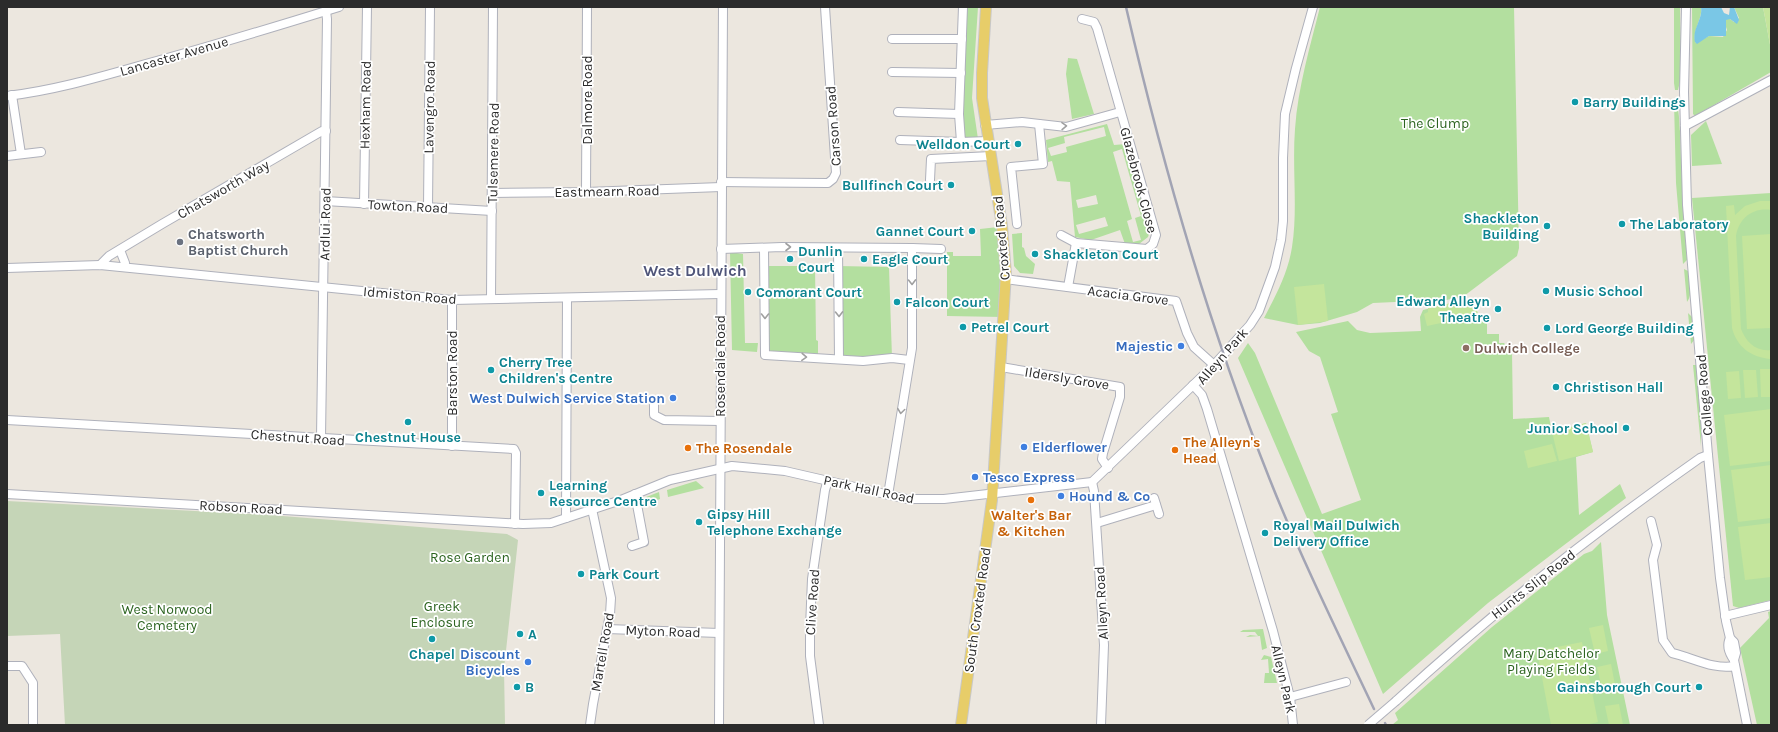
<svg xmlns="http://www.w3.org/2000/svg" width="1778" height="732" font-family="Karla,sans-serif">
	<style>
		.green { fill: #b3df9f; fill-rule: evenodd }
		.cemetery { fill: #c5d5b7 }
		.pitch { fill: #c4e59c }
		.water { fill: #7ac7e6 }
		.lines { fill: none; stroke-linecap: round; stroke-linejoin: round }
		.minor-casing { stroke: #afb1bb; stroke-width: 10 }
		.major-casing { stroke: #c8c8c8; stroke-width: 12 }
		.minor { stroke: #fff; stroke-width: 8 }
		.major { stroke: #e7cd69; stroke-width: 10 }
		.rail { stroke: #a2a4b4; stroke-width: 2.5 }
		.minor-bridge-casing { stroke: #afb1bb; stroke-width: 10; stroke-linecap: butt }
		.minor-bridge { stroke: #fff; stroke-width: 8 }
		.oneway { stroke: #a0a0a0 }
		.culture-dot { fill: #0f9aa8; stroke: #fff; stroke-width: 1.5 }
		.worship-dot { fill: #6b7280; stroke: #fff; stroke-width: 1.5 }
		.shop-dot { fill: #3f7fe0; stroke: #fff; stroke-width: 1.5 }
		.education-dot { fill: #8d6e63; stroke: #fff; stroke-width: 1.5 }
		.food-dot { fill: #e8710a; stroke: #fff; stroke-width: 1.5 }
		.labels { text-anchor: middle; stroke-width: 3.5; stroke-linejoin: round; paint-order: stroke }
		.street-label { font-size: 14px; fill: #2b2b2b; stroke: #fff }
		.culture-label { font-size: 14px; font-weight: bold; fill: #0d838f; stroke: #fff; text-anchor: start }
		.park-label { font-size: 14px; fill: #2c6420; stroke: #fff }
		.worship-label { font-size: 14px; font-weight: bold; fill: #5b616d; stroke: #fff; text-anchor: start }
		.shop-label { font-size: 14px; font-weight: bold; fill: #366cbe; stroke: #fff; text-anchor: end }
		.education-label { font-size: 14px; font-weight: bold; fill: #785e54; stroke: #fff; text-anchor: start }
		.food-label { font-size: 14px; font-weight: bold; fill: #c56008; stroke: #fff; text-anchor: start }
		.quarter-label { font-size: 16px; font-weight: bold; fill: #4f5579; stroke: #fff }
	</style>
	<rect width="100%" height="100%" fill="#ece7df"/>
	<!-- green -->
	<g class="green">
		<polygon points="966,7 978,7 972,98 978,139 965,138 963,114"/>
		<path d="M 1320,7 L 1514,7 L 1519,248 L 1517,256 L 1464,296 L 1424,305 L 1419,304 L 1417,301 L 1373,303 L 1357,312 L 1320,323 L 1298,325 L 1264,318 C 1276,295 1288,273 1292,247 C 1298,210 1292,168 1295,129 C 1298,87 1310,47 1320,7 Z"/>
		<polygon points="1674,7 1680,7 1681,77 1678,90 1675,90 1674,83"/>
		<path d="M 1692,7 L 1701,7 C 1703,19 1691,32 1696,43 L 1709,36 L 1723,37 L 1727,30 L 1725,24 L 1726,19 L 1730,19 L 1734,22 L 1739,18 L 1734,7 L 1763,7 L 1771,50 L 1771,72 L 1695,116 L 1693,114 Z"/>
		<polygon points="1068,58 1077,59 1094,114 1072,119 1066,74"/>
		<path d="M 1674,102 C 1680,107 1679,123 1680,131 C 1681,174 1684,217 1687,260 L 1683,264 L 1676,183 Z"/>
		<polygon points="1706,121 1722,164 1692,166 1691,135"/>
		<path d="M 1107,124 L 1114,145 L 1126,144 L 1150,231 L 1148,237 L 1139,244 L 1125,244 L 1120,230 L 1091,240 L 1075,237 L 1070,182 L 1057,181 L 1052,161 L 1048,162 L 1046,140 ZM 1104,127 L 1106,136 L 1066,147 L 1067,152 L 1051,156 L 1048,148 L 1065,143 L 1064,137 ZM 1122,149 L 1141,216 L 1135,218 L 1141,240 L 1133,242 L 1127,221 L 1132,219 L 1113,152 ZM 1096,195 L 1098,204 L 1078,208 L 1076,200 ZM 1105,217 L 1108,226 L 1079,234 L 1076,225 Z"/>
		<polygon points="1771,193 1771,600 1739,608 1733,606 1692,198"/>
		<polygon points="998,227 1003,317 947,316 947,252 953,252 953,256 981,256 980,229"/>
		<polygon points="1022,233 1022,247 1024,248 1026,256 1035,264 1033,274 1020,273 1014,266 1012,234"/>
		<polygon points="730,252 743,254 745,343 758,343 757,352 732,350"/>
		<polygon points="764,266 815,266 816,340 818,341 818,358 765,355"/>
		<polygon points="838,266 889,267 892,358 839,359"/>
		<path d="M 1684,269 L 1688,271 C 1689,280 1693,295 1687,302 Z"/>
		<polygon points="1474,298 1478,315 1481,321 1487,321 1487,334 1499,334 1499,343 1504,343 1512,352 1513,419 1549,417 1552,432 1586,423 1593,452 1576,457 1579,515 1620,484 1626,498 1488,603 1383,694 1238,358 1248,343 1255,353 1322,514 1361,500 1331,414 1338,412 1320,357 1309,351 1296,332 1348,321 1357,330 1370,333 1421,331 1420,317 1423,310"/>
		<polygon points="1688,313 1692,317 1695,339 1691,344"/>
		<polygon points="1693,365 1697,365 1701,413 1701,446"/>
		<polygon points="696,481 704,488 668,497 667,490"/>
		<polygon points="659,492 660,499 643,505 641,499"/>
		<polygon points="1601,542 1607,615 1630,725 1392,725 1398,720 1395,713 1492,627 1584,554 1592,551"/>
		<polygon points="1771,611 1771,725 1757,725 1740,648 1769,618 1768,612"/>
		<polygon points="1263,629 1267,648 1262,650 1260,636 1246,637 1250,635 1258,636 1255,632 1240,632 1243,630"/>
		<polygon points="1264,655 1271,657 1277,683 1264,683 1265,673 1269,673 1268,659 1261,660"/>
	</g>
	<!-- cemetery -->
	<polygon class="cemetery" points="7,501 270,515 507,534 518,540 504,669 505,725 65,725 60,634 7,636"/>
	<!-- pitch -->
	<g class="pitch">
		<polygon points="1763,7 1771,7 1771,50"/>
		<path d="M 1760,201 L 1771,201 L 1771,210 C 1753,207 1739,218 1736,236 L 1741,329 C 1746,342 1756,352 1771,350 L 1770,359 C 1751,357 1737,347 1732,328 L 1726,206 L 1734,205 L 1735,215 L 1745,206 Z"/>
		<polygon points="1771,234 1771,328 1747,329 1742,236"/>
		<polygon points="1324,284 1328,321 1298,325 1294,287"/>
		<polygon points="1474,298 1478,315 1427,326 1424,314 1428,312 1428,308"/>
		<polygon points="1760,369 1771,369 1771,397 1761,397"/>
		<polygon points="1743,370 1756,370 1758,397 1745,398"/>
		<polygon points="1739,371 1741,398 1728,399 1726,372"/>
		<polygon points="1771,409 1771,461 1730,466 1724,415"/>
		<polygon points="1586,423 1593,452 1559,461 1552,432"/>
		<polygon points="1552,444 1557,461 1528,468 1524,451"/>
		<polygon points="1771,465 1771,518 1738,522 1731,470"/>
		<polygon points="1771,523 1771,577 1745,580 1738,527"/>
		<polygon points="1603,625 1608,651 1595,654 1589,628"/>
		<polygon points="1582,642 1598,722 1585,725 1551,725 1537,651"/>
		<polygon points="1611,664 1616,690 1603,693 1597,667"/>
		<polygon points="1619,704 1623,725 1609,725 1605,706"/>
	</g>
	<!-- water -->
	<path class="water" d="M 1701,7 L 1721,7 L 1724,13 L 1729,15 L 1730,7 L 1734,7 L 1739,20 L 1737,24 L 1730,19 L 1726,20 L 1726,36 L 1709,36 L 1697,44 L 1695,42 C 1692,28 1703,20 1701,7 Z"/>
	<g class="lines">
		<!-- minor casing -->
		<g class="minor-casing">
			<g id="minor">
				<polyline points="963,7 959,114 961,142 988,141"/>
				<polyline points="1686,7 1684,92 1687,205 1708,455 1720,578 1726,621 1730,638 1734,642 1736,653 1734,660"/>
				<polyline points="892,39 962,39"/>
				<polyline points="892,72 961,73"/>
				<polyline points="12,95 21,154"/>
				<path d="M 7,96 C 50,91 93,79 135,67 C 203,49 271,28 339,7"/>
				<polyline points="898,112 959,114"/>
				<polyline points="985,125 1022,122 1066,127 1120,112"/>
				<polyline points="1685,126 1771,80"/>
				<polyline points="900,140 961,142"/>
				<polyline points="7,156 41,152"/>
				<polyline points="930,180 931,159 991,156"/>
				<polyline points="721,182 828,183 833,179 836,173 825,7"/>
				<polyline points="586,192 587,7"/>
				<polyline points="492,193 586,192 721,187"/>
				<polyline points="325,201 492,211"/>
				<polyline points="364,204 367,7"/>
				<polyline points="428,207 430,7"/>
				<polyline points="1017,224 1011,167 1043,164 1039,124"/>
				<polyline points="1061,235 1076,243"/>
				<polyline points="838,248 839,359"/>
				<polyline points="912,248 941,249"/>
				<polyline points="721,249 782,247 912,248 912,348 888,495"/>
				<polyline points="764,249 765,355 863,361 892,358 909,360"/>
				<polyline points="120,250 125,263 124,267"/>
				<polyline points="100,265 109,256 162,224 322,131 326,131"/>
				<polyline points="7,268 100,265 452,300 720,294"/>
				<polyline points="1005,279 1176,301 1187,333 1194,347 1214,365"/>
				<polyline points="1068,287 1076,243 1147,249 1153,244 1156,235 1097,28 1094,22 1082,19"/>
				<polyline points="491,299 493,7"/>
				<polyline points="1001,367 1120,387 1120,397 1103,453 1102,459 1108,468"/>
				<polyline points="1193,385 1202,395 1207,409 1273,631 1290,697 1293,725"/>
				<polyline points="654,403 654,415 664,420 720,421"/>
				<polyline points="7,420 514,449 516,453 515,524"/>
				<polyline points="321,438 327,19 326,11"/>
				<polyline points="452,446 452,300"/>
				<polyline points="1092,482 1094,491 1104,645 1101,725"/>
				<polyline points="7,494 523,524 551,523 621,500 670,480 732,466 785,471 907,499 944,499 1092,482 1214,365 1250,325 1259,311 1275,267 1281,240 1283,221 1283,158 1285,114 1296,68 1313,7"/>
				<polyline points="1154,498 1159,514"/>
				<polyline points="566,518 567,299"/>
				<path d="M 1651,521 L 1657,545 L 1653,560 L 1663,640 L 1672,653 C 1694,658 1713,670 1735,666"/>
				<polyline points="1097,523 1156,505"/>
				<polyline points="632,546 644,542 635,494"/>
				<polyline points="1725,616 1771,605"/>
				<polyline points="607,629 719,633"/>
				<path d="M 1730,638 C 1726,646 1729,653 1734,660 L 1747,725"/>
				<polyline points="7,666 22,666 33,683 33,725"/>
				<polyline points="1290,697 1346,682"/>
				<path d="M 1396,701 C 1492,613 1593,533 1700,458 L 1708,455"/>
				<polyline points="590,725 593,704 610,614 611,598 592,509"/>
				<polyline points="719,725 723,7"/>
				<polyline points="819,725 810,656 810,628 812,579 825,490 828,480"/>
			</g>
		</g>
		<!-- major casing -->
		<g class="major-casing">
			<polyline id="major" points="961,725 992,500 1006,273 1002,226 982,98 982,73 986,7"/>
		</g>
		<!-- minor -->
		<use href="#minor" class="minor"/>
		<!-- major -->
		<use href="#major" class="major"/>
		<!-- rail -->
		<g class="rail">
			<path d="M 1126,7 C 1163,167 1209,327 1270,480 C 1301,558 1338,633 1374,709"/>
			<polyline points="1381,714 1382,716"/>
			<polyline points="1385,723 1386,725"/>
		</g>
		<!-- minor-bridge casing -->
		<g class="minor-bridge-casing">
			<polyline id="minor-bridge" points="1368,725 1396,701"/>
		</g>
		<!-- minor-bridge -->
		<use href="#minor-bridge" class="minor-bridge"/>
	</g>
	<!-- one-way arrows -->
	<defs><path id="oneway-chevron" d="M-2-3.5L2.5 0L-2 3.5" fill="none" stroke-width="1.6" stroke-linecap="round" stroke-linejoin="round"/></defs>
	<g class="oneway">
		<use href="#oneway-chevron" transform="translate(1064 126) rotate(-1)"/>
		<use href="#oneway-chevron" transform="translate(788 247)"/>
		<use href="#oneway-chevron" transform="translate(912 282) rotate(89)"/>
		<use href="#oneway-chevron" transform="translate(839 314) rotate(89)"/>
		<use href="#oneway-chevron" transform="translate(765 316) rotate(90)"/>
		<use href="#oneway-chevron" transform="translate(804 357) rotate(3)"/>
		<use href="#oneway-chevron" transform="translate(901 411) rotate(98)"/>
	</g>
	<!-- markers -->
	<g class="culture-dot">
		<circle cx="1575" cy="102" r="4"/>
		<circle cx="1018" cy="144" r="4"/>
		<circle cx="951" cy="185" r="4"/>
		<circle cx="1622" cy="224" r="4"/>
		<circle cx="1547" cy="226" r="4"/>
		<circle cx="972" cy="231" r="4"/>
		<circle cx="1035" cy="254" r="4"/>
		<circle cx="790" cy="259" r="4"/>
		<circle cx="864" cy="259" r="4"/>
		<circle cx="1546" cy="291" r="4"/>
		<circle cx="748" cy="292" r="4"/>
		<circle cx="897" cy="302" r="4"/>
		<circle cx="1498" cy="309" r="4"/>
		<circle cx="963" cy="327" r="4"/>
		<circle cx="1547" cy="328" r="4"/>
		<circle cx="491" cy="370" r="4"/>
		<circle cx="1556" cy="387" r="4"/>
		<circle cx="408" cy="422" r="4"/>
		<circle cx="1626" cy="428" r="4"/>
		<circle cx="541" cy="493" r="4"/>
		<circle cx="699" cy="522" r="4"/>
		<circle cx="1265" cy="533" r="4"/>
		<circle cx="581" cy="574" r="4"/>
		<circle cx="520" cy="634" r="4"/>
		<circle cx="432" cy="639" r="4"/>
		<circle cx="517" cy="687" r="4"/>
		<circle cx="1699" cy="687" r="4"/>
	</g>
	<circle class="worship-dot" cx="180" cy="242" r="4"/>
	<g class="shop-dot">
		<circle cx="1181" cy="346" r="4"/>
		<circle cx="673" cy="398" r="4"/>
		<circle cx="1024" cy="447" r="4"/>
		<circle cx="975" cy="477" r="4"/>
		<circle cx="1061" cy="496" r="4"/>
		<circle cx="528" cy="662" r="4"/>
	</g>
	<circle class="education-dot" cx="1466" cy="348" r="4"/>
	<g class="food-dot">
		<circle cx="688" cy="448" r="4"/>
		<circle cx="1175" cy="450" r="4"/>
		<circle cx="1031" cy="500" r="4"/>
	</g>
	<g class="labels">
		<!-- street labels -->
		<g class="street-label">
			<text transform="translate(174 56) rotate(-16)" y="5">Lancaster Avenue</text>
			<text transform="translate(587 100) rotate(-90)" y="5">Dalmore Road</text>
			<text transform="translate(365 105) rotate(-89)" y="5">Hexham Road</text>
			<text transform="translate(429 107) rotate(-89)" y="5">Lavengro Road</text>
			<text transform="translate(833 126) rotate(-94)" y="5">Carson Road</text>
			<text transform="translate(493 153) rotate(-89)" y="5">Tulsemere Road</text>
			<text transform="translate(1139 180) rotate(75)" y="5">Glazebrook Close</text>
			<text transform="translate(223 189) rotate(-30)" y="5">Chatsworth Way</text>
			<text transform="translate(607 191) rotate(-1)" y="5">Eastmearn Road</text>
			<text transform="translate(408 206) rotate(3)" y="5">Towton Road</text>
			<text transform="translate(325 224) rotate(-89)" y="5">Ardlui Road</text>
			<text transform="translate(1001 238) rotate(-95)" y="5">Croxted Road</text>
			<text transform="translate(410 295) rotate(5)" y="5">Idmiston Road</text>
			<text transform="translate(1128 295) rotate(7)" y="5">Acacia Grove</text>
			<text transform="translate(1222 356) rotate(-49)" y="5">Alleyn Park</text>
			<text transform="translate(720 366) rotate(-90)" y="5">Rosendale Road</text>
			<text transform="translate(452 373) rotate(-90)" y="5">Barston Road</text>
			<text transform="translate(1067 378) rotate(9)" y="5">Ildersly Grove</text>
			<text transform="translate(1704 395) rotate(-95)" y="5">College Road</text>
			<text transform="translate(298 437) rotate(4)" y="5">Chestnut Road</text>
			<text transform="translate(869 489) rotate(12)" y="5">Park Hall Road</text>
			<text transform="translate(241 507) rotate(3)" y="5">Robson Road</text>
			<text transform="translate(1533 584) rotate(-38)" y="5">Hunts Slip Road</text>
			<text transform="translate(812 602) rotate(-86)" y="5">Clive Road</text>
			<text transform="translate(1101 603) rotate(-93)" y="5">Alleyn Road</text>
			<text transform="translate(977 610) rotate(-82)" y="5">South Croxted Road</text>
			<text transform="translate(663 631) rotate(2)" y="5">Myton Road</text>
			<text transform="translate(602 652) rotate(-80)" y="5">Martell Road</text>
			<text transform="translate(1284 679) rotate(77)" y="5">Alleyn Park</text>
		</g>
		<!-- culture labels -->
		<g class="culture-label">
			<text x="1583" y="107">Barry Buildings</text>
			<text x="1010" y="149" text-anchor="end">Welldon Court</text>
			<text x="943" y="190" text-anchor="end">Bullfinch Court</text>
			<text x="1539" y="223" text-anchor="end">Shackleton<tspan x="1539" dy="16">Building</tspan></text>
			<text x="1630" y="229">The Laboratory</text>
			<text x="964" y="236" text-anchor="end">Gannet Court</text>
			<text x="798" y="256">Dunlin<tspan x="798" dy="16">Court</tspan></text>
			<text x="1043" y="259">Shackleton Court</text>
			<text x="872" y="264">Eagle Court</text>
			<text x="1554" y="296">Music School</text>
			<text x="756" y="297">Comorant Court</text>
			<text x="1490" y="306" text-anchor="end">Edward Alleyn<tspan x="1490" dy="16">Theatre</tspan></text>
			<text x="905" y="307">Falcon Court</text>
			<text x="971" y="332">Petrel Court</text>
			<text x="1555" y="333">Lord George Building</text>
			<text x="499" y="367">Cherry Tree<tspan x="499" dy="16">Children's Centre</tspan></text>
			<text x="1564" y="392">Christison Hall</text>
			<text x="1618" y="433" text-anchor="end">Junior School</text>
			<text x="408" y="442" text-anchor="middle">Chestnut House</text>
			<text x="549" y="490">Learning<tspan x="549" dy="16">Resource Centre</tspan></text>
			<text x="707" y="519">Gipsy Hill<tspan x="707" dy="16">Telephone Exchange</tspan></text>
			<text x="1273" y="530">Royal Mail Dulwich<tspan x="1273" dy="16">Delivery Office</tspan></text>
			<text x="589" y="579">Park Court</text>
			<text x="528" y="639">A</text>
			<text x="432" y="659" text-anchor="middle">Chapel</text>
			<text x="525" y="692">B</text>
			<text x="1691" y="692" text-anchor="end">Gainsborough Court</text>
		</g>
		<!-- park labels -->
		<g class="park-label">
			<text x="1435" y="128">The Clump</text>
			<text x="470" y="562">Rose Garden</text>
			<text x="442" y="611">Greek<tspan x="442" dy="16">Enclosure</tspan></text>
			<text x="167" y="614">West Norwood<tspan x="167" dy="16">Cemetery</tspan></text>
			<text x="1551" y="658">Mary Datchelor<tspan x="1551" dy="16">Playing Fields</tspan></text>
		</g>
		<!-- worship labels -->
		<g class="worship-label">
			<text x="188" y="239">Chatsworth<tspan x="188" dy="16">Baptist Church</tspan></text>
		</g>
		<!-- shop labels -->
		<g class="shop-label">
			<text x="1173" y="351">Majestic</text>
			<text x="665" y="403">West Dulwich Service Station</text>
			<text x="1032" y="452" text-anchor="start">Elderflower</text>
			<text x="983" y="482" text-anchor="start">Tesco Express</text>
			<text x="1069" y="501" text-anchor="start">Hound &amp; Co</text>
			<text x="520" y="659">Discount<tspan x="520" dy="16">Bicycles</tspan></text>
		</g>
		<!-- education labels -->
		<g class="education-label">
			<text x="1474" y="353">Dulwich College</text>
		</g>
		<!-- food labels -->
		<g class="food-label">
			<text x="1183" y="447">The Alleyn's<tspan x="1183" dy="16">Head</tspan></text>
			<text x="696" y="453">The Rosendale</text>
			<text x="1031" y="520" text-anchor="middle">Walter's Bar<tspan x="1031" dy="16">&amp; Kitchen</tspan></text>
		</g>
		<!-- quarter labels -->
		<g class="quarter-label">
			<text x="695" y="276">West Dulwich</text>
		</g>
	</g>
	<!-- border -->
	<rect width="1778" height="732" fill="none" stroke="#2b2b2b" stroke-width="16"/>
</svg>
